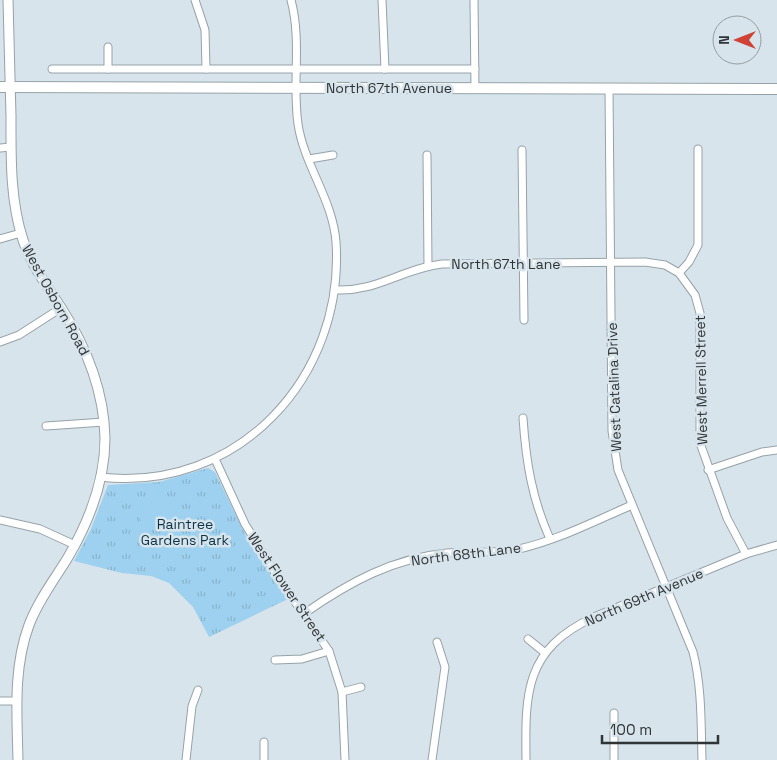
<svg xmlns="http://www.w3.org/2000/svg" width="777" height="760" font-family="'Space Grotesk',sans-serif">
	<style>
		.park { fill: url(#park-tufts) }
		.pitch { fill: #9dd1ef }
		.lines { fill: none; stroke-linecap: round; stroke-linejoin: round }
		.minor-casing { stroke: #96a2a8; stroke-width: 9 }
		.tertiary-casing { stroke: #96a2a8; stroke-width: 11 }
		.secondary-casing { stroke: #96a2a8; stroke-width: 12 }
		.minor { stroke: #fff; stroke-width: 7 }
		.tertiary { stroke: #fff; stroke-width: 9 }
		.secondary { stroke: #fff; stroke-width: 10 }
		.labels { text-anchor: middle; stroke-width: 5; stroke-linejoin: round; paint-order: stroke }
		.street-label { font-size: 14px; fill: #2f3436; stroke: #d8e4ec }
		.park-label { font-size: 14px; fill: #0b3448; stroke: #d8e4ec }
	</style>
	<defs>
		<pattern id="park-tufts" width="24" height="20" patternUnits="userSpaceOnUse" patternTransform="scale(1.25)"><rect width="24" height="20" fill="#9dd1ef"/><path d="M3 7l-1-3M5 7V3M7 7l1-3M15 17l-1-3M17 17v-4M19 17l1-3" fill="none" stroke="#88b4ce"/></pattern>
	</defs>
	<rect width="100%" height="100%" fill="#d8e4ec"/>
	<!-- park -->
	<polygon class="park" points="208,468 215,472 249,542 288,599 209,637 193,607 169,583 151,576 122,573 74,561 91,529 108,485 159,482"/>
	<!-- pitch -->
	<polygon class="pitch" points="173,498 177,519 142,525 138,505"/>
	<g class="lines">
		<!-- minor casing -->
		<g class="minor-casing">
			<g id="minor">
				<polyline points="195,0 205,30 206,69"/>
				<polyline points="382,0 385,69"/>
				<polyline points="474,0 475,89"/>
				<polyline points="108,47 108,69"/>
				<polyline points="52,69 475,69"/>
				<path d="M 609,88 L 612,431 L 618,470 L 693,652 C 702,687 701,724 702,760"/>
				<polyline points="0,148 11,147"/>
				<polyline points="698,149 698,245 689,262 679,273 695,295 700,313 700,443 727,518 746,554"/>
				<polyline points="522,150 524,320"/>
				<polyline points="427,155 428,266"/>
				<polyline points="309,159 333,155"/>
				<polyline points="0,239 21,233"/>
				<path d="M 335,290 C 377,292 401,269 442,264 L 645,262 L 665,265 L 679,273"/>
				<polyline points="0,342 19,335 61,308"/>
				<path d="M 523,418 C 526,462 532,499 550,539"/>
				<polyline points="46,426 104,422"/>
				<polyline points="215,459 245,524 277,576 329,651 342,692 345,760"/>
				<polyline points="708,470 762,452 777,450"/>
				<path d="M 100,477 C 238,493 345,377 336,242 C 333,200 304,165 298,124 C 292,83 302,41 291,0"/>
				<polyline points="0,520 40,529 75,545"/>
				<path d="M 305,613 C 348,583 393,558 447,553 C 471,551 495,554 519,549 C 558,540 595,521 632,505"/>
				<polyline points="528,639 544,652"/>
				<polyline points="275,660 302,659 329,651"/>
				<polyline points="342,692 361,687"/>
				<polyline points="0,701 17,701"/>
				<polyline points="614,713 614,760"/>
				<polyline points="186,760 192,706 198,690"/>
				<polyline points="264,760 264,742"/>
				<polyline points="432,760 445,667 437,642"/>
				<path d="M 526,760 C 525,692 525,649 594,617 L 746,554 L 777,545"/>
			</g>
		</g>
		<!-- tertiary casing -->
		<g class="tertiary-casing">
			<path id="tertiary" d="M 8,0 C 9,39 10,78 11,116 C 11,158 10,200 23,240 C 31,264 46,285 60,306 C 86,346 104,390 105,438 C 105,481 89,522 67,559 C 54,580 38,601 29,625 C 13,668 17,714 18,760"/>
		</g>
		<!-- secondary casing -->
		<g class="secondary-casing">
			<polyline id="secondary" points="0,87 777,89"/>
		</g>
		<!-- minor -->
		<use href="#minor" class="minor"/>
		<!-- tertiary -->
		<use href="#tertiary" class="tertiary"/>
		<!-- secondary -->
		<use href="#secondary" class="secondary"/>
	</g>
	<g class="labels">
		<!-- street labels -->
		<g class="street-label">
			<text x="389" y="93">North 67th Avenue</text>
			<text x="506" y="269">North 67th Lane</text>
			<text transform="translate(56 300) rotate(61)" y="5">West Osborn Road</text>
			<text transform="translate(701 380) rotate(-91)" y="5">West Merrell Street</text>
			<text transform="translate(614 387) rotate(-92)" y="5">West Catalina Drive</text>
			<text transform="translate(466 554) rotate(-7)" y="5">North 68th Lane</text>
			<text transform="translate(287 587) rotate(56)" y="5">West Flower Street</text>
			<text transform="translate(644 597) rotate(-23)" y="5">North 69th Avenue</text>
		</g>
		<!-- park labels -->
		<g class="park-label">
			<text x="185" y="529">Raintree<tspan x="185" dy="16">Gardens Park</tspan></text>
		</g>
	</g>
	<!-- north arrow -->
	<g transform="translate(737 40) rotate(270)"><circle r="24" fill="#d8e4ec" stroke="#949ea3"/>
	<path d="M0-4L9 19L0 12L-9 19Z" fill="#cf4234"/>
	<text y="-8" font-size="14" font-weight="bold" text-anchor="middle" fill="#2f3436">N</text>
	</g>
	<!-- scale -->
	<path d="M602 735v8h116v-8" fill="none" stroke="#2f3436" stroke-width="2.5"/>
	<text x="610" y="735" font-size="15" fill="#2f3436" stroke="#d8e4ec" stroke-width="4" paint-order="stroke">100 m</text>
</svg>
